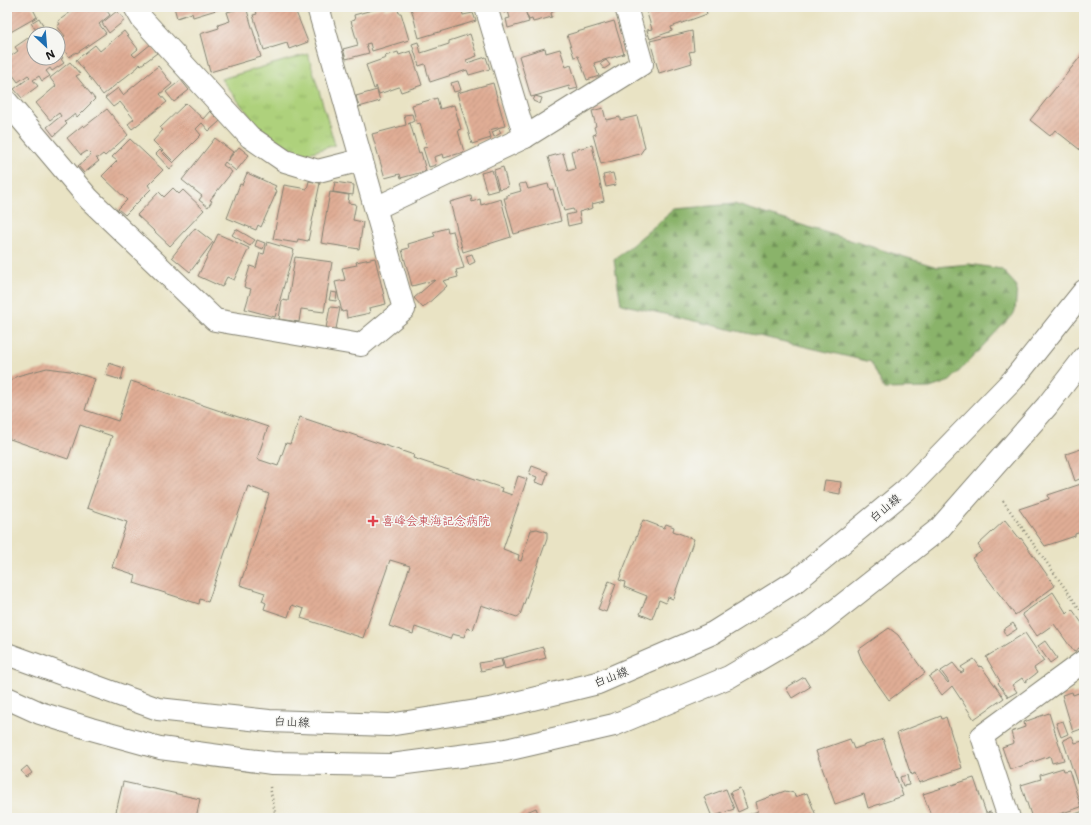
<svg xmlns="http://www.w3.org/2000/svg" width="1091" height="825" font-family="'Shantell Sans','Klee One',sans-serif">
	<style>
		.grass { fill: url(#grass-tufts); stroke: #65764c }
		.forest { fill: url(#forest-firs); stroke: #536844 }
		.building { fill: url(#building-hatch) }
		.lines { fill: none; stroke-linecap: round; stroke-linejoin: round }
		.minor-casing { stroke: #828070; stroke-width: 24 }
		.path { stroke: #828070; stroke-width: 2.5; stroke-dasharray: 1 3; stroke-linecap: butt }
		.minor { stroke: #fff; stroke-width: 22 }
		.health-dot { fill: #e0444e; stroke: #f6f6f2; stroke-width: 1.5 }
		.labels { text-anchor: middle; stroke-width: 3; stroke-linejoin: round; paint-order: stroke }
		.street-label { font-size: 12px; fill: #1c1c1c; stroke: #f6f6f2 }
		.health-label { font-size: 12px; fill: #be3a42; stroke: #f6f6f2; text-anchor: start }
	</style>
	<defs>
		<pattern id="grass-tufts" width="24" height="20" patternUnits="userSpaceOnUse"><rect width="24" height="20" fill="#aed17b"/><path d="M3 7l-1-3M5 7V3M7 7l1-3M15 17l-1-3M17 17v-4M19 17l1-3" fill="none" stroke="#95b36a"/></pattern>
		<pattern id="forest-firs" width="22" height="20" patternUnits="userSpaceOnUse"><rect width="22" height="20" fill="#8ab36b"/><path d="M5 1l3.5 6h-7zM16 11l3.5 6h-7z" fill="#709157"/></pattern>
		<pattern id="building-hatch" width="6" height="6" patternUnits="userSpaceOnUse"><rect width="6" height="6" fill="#e0ad95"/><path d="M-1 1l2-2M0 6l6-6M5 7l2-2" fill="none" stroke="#c09480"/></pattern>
	</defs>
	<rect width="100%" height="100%" fill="#f6f6f2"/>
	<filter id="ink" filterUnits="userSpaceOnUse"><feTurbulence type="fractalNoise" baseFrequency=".025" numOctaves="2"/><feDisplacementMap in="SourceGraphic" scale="8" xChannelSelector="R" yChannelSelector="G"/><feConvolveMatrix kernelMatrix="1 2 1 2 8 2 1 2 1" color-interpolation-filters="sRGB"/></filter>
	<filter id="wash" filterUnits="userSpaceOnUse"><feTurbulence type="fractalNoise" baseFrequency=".012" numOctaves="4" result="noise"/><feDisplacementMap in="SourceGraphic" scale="16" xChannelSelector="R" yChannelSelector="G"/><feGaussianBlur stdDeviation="0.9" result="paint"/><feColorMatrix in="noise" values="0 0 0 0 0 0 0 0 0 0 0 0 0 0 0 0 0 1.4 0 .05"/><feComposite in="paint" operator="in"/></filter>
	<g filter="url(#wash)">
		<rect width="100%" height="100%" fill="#e9e3c4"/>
		<!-- grass -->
		<polygon class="grass" points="308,54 335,145 302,155 263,133 221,79"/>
		<!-- forest -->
		<polygon class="forest" points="734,204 937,267 969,264 1001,269 1017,286 1015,312 950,381 930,388 884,389 871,362 621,304 614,260 675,209"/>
		<g id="blocks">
			<!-- building -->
			<g class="building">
				<polygon points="7,7 32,7 37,17 7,34"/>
				<polygon points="78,7 80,10 84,7 104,7 110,15 99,24 106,33 77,53 76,52 69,57 58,41 65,36 57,26 60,24 58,21"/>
				<polygon points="174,7 226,7 193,17 192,13 177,18"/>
				<polygon points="246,7 261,57 210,72 200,34 219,28 218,25 230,21 227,12"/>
				<polygon points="267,7 272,7 273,10 281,7 294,7 308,42 289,49 287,43 264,50 253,15 257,14 256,11"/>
				<polygon points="383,7 385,10 397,7 399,13 401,13 409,40 372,51 370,43 366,44 369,53 346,59 343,49 358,45 351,21 355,20 354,15"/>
				<polygon points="413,7 461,7 463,15 473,13 476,21 419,38 411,8"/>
				<polygon points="502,7 553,7 554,11 551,13 552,17 533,22 532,19 529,20 526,13 529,22 508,28 506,19 510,18 508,11 504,13"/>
				<polygon points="645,7 707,7 708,11 706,11 707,14 671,27 672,31 650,39 647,30 652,29"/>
				<polygon points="117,11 125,20 109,33 102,23"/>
				<polygon points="39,18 43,25 35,29 31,23"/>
				<polygon points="614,21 624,54 594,63 599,76 587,80 578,56 574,57 567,35"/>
				<polygon points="124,31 138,49 132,54 135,57 151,44 157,53 141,65 140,64 138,67 103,95 76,60 95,45 100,51"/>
				<polygon points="692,31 694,51 689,52 692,63 659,73 650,41"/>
				<polygon points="470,34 477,56 466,60 467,63 486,57 490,69 469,75 467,70 430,82 425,64 419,66 412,44 418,42 421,53 449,44 449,41"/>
				<polygon points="28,38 30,41 34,38 34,58 58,58 58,51 63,58 61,59 64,63 52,71 50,68 46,71 50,76 42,81 39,76 33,80 38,86 22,98 14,89 30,77 28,75 18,82 7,67 7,59 18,51 15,47"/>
				<polygon points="545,48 546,53 560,49 566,67 571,65 578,88 570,90 569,86 535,96 542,98 540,104 533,101 535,96 531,97 519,56"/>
				<polygon points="411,51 422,85 401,92 399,87 379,94 376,86 376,88 374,89 366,65 386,58 385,56 398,52 399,55"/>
				<polygon points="1084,52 1084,153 1055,130 1050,136 1030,120"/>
				<polygon points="606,60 610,65 604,69 600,64"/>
				<polygon points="70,62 80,74 76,76 95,99 77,117 75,114 65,122 67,124 54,136 47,127 61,116 59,113 50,120 36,103 56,86 50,78"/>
				<polygon points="158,66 172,84 160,94 167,102 132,129 128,124 134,119 120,102 113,107 105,98 118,88 123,95"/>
				<polygon points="181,80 189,90 174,102 166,92"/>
				<polygon points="458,81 461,90 454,92 451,83"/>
				<polygon points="493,83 505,126 489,130 491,138 472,144 457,93"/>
				<polygon points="377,90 380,101 359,107 356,96"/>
				<polygon points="437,98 440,109 454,105 461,129 458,130 464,152 444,158 443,154 434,157 436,165 429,167 423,148 427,147 420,123 417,124 412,105"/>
				<polygon points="186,103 203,119 210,111 220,121 209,131 202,123 196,129 201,135 174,162 153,141 163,130 160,128"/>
				<polygon points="603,108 606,120 620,117 620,120 637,116 645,147 640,154 601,164 593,135 596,134 594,127 596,126 592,111"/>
				<polygon points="107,109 128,135 105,156 103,154 98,158 96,158 99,161 84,173 78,166 91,155 87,151 81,155 67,138 83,125 84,127"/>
				<polygon points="412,114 414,121 408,124 410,123 419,153 421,152 426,171 401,178 400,174 385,178 372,134 406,125 404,115"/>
				<polygon points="499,129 501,133 494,137 492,132"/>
				<polygon points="215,138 233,152 227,161 239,147 249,155 236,171 225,162 223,165 232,172 210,200 212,201 208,207 199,200 202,196 182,180"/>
				<polygon points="130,139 163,170 148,185 151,189 125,215 118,209 127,200 102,176 117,161 112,157"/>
				<polygon points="592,145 604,201 592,204 593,208 579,212 581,223 568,226 566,215 575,213 573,209 564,211 548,157 563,153 568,171 575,169 571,151"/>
				<polygon points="160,150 174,164 170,169 156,154"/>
				<polygon points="503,167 508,187 499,189 494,170"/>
				<polygon points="492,170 498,190 487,193 481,173"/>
				<polygon points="247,173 276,186 274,189 277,191 261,227 258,225 256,230 227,218 240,184 242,185"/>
				<polygon points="613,173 616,185 606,187 603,175"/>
				<polygon points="309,181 320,183 308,241 298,239 297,243 273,239 284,185 307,189"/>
				<polygon points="335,182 354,185 353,195 333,192"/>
				<polygon points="526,183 528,189 548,184 550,190 553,189 561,221 514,234 504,198 507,198 507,195 521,191 519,184"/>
				<polygon points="173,188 179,194 183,190 204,210 170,246 137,215 159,192 164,197"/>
				<polygon points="330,192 349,195 348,203 356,204 353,220 363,222 359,249 321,243"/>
				<polygon points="471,196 472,202 480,199 481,205 501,199 511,237 463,252 450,202"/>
				<polygon points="195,228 213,242 190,272 172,257"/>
				<polygon points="447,228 448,232 453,231 464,268 456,270 458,277 443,281 447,286 423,308 414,298 435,280 412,286 402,250 409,248 408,244 435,236 433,232"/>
				<polygon points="236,229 255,240 250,246 232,235"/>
				<polygon points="218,234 249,248 234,280 227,277 222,287 198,276"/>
				<polygon points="257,240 265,243 263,249 255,246"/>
				<polygon points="267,242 294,250 275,317 245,309 251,289 244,287 250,266 256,268 260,253 264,254"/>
				<polygon points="472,254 475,262 469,265 466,256"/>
				<polygon points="295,257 332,262 324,312 301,309 299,322 279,319 282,300 288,301"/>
				<polygon points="375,258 386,304 369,308 370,313 347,318 346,311 342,312 335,282 345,280 342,268 357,265 356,262"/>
				<polygon points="331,292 337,293 336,301 329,300"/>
				<polygon points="330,307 340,308 336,329 326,328"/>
				<polygon points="109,363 124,368 121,380 105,375"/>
				<polygon points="47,368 70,371 95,379 85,410 118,421 131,381 268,427 257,459 278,466 286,443 290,444 300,417 414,455 413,458 502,488 501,491 512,495 518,476 527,479 503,549 519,555 518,560 521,561 531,530 537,529 547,532 547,539 520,615 517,617 481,605 473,630 467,628 464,637 452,634 450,639 415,627 413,634 389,626 410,566 390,560 363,638 301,618 304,609 292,605 288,617 264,609 266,603 262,601 265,593 240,585 269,494 248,486 208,602 200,599 199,604 134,583 136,575 112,567 127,522 87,508 112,436 80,425 68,459 7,438 7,383 17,376"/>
				<polygon points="1084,448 1084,477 1075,481 1066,454"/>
				<polygon points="532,466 548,472 544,485 535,482 537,477 529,474"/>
				<polygon points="825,480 841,482 840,494 823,491"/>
				<polygon points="1084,483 1084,531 1075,534 1075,536 1045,546 1019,509 1049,499 1048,495"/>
				<polygon points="643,520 664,528 666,524 674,527 673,531 694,539 673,599 668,597 666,603 659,600 652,619 640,614 647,596 624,587 625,582 619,580"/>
				<polygon points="1005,520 1020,539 1021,538 1055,586 1015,615 972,558 982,551 978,545"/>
				<polygon points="609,581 616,584 606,612 598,609"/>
				<polygon points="1053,592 1067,614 1072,609 1084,626 1084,644 1074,652 1054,624 1037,636 1022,614"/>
				<polygon points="1013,623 1017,629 1006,636 1003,630"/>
				<polygon points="889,628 898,635 925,673 889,700 863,663 858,650"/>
				<polygon points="1025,633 1044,661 1034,668 1037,673 1025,682 1022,678 1012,685 1017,692 1008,697 998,683 1000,681 986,657"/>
				<polygon points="1045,641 1057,658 1050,663 1038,646"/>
				<polygon points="543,647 546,658 505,669 502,658"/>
				<polygon points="501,659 503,666 481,671 479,663"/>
				<polygon points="974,659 980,667 981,666 1004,698 974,719 952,686 942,695 929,677 938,671 948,683 949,682 941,671 953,663 961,673 964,671 961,667"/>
				<polygon points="804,677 810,687 792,698 786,688"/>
				<polygon points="1084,691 1084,728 1073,732 1062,695 1072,692 1073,695"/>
				<polygon points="1049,713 1064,760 1052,763 1050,756 1010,770 1002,747 1014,743 1011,732 1025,727 1024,722"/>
				<polygon points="941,716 942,719 946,717 962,768 919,783 915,773 911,775 897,733"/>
				<polygon points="1063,721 1068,734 1061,737 1056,723"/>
				<polygon points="1072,736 1075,743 1083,741 1084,743 1084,781 1077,783 1063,740"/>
				<polygon points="850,739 854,749 883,739 903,796 868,808 864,794 835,804 816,751"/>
				<polygon points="27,766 32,773 26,777 21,771"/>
				<polygon points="1063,768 1064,771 1069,770 1081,807 1047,818 1032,818 1021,785 1041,779 1040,775"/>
				<polygon points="907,775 909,785 903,786 900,777"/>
				<polygon points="974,778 986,813 991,812 993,818 932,818 923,794"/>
				<polygon points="123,782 200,799 196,818 118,818 119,813 116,812"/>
				<polygon points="740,788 747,808 738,812 730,792"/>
				<polygon points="726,789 734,809 712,817 704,797"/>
				<polygon points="785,791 794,793 795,797 807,793 817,818 739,818 758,811 756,802"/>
				<polygon points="536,808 540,818 513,818"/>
				<polygon points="1084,811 1084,818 1076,818 1075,814"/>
			</g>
		</g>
	</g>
	<g filter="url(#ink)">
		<use href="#blocks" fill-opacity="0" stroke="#828070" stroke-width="1"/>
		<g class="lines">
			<!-- minor casing -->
			<g class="minor-casing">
				<g id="minor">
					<polyline points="135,7 142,19 250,137 285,161 318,171 361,160"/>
					<polyline points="486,7 525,137"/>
					<polyline points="7,102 89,199 215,320 361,345 404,309 318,7"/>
					<polyline points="376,208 525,137 642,64 626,7"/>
					<polyline points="7,654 158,709 269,721 389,725 495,708 598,683 713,633 796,581 906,490 1013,380 1084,291"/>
					<polyline points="7,698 40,713 91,729 160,748 272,763 391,765 506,750 614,725 729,677 816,626 939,529 1047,406 1084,358"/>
					<polyline points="1009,818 982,736 1084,661"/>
				</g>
			</g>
			<!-- path -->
			<g class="path">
				<polyline points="1003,501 1084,615"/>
				<polyline points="270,787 276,818"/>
			</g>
			<!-- minor -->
			<use href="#minor" class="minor"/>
		</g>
	</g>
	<!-- markers -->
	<path class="health-dot" d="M371 515h4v4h4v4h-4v4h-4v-4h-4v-4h4z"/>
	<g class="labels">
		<!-- street labels -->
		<g class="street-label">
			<text transform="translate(885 508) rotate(-40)" y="4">白山線</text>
			<text transform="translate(611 677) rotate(-21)" y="4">白山線</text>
			<text transform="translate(292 722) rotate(2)" y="4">白山線</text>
		</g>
		<!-- health labels -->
		<g class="health-label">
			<text x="382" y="525">喜峰会東海記念病院</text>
		</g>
	</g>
	<!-- margin -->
	<rect width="1091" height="825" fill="none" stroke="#f6f6f2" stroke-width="24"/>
	<!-- north arrow -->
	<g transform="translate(46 46) rotate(154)"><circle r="19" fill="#f6f6f2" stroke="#9f9f9c"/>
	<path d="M0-3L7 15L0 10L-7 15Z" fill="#1f6fb2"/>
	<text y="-6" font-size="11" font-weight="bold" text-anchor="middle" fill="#1c1c1c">N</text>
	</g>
</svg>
